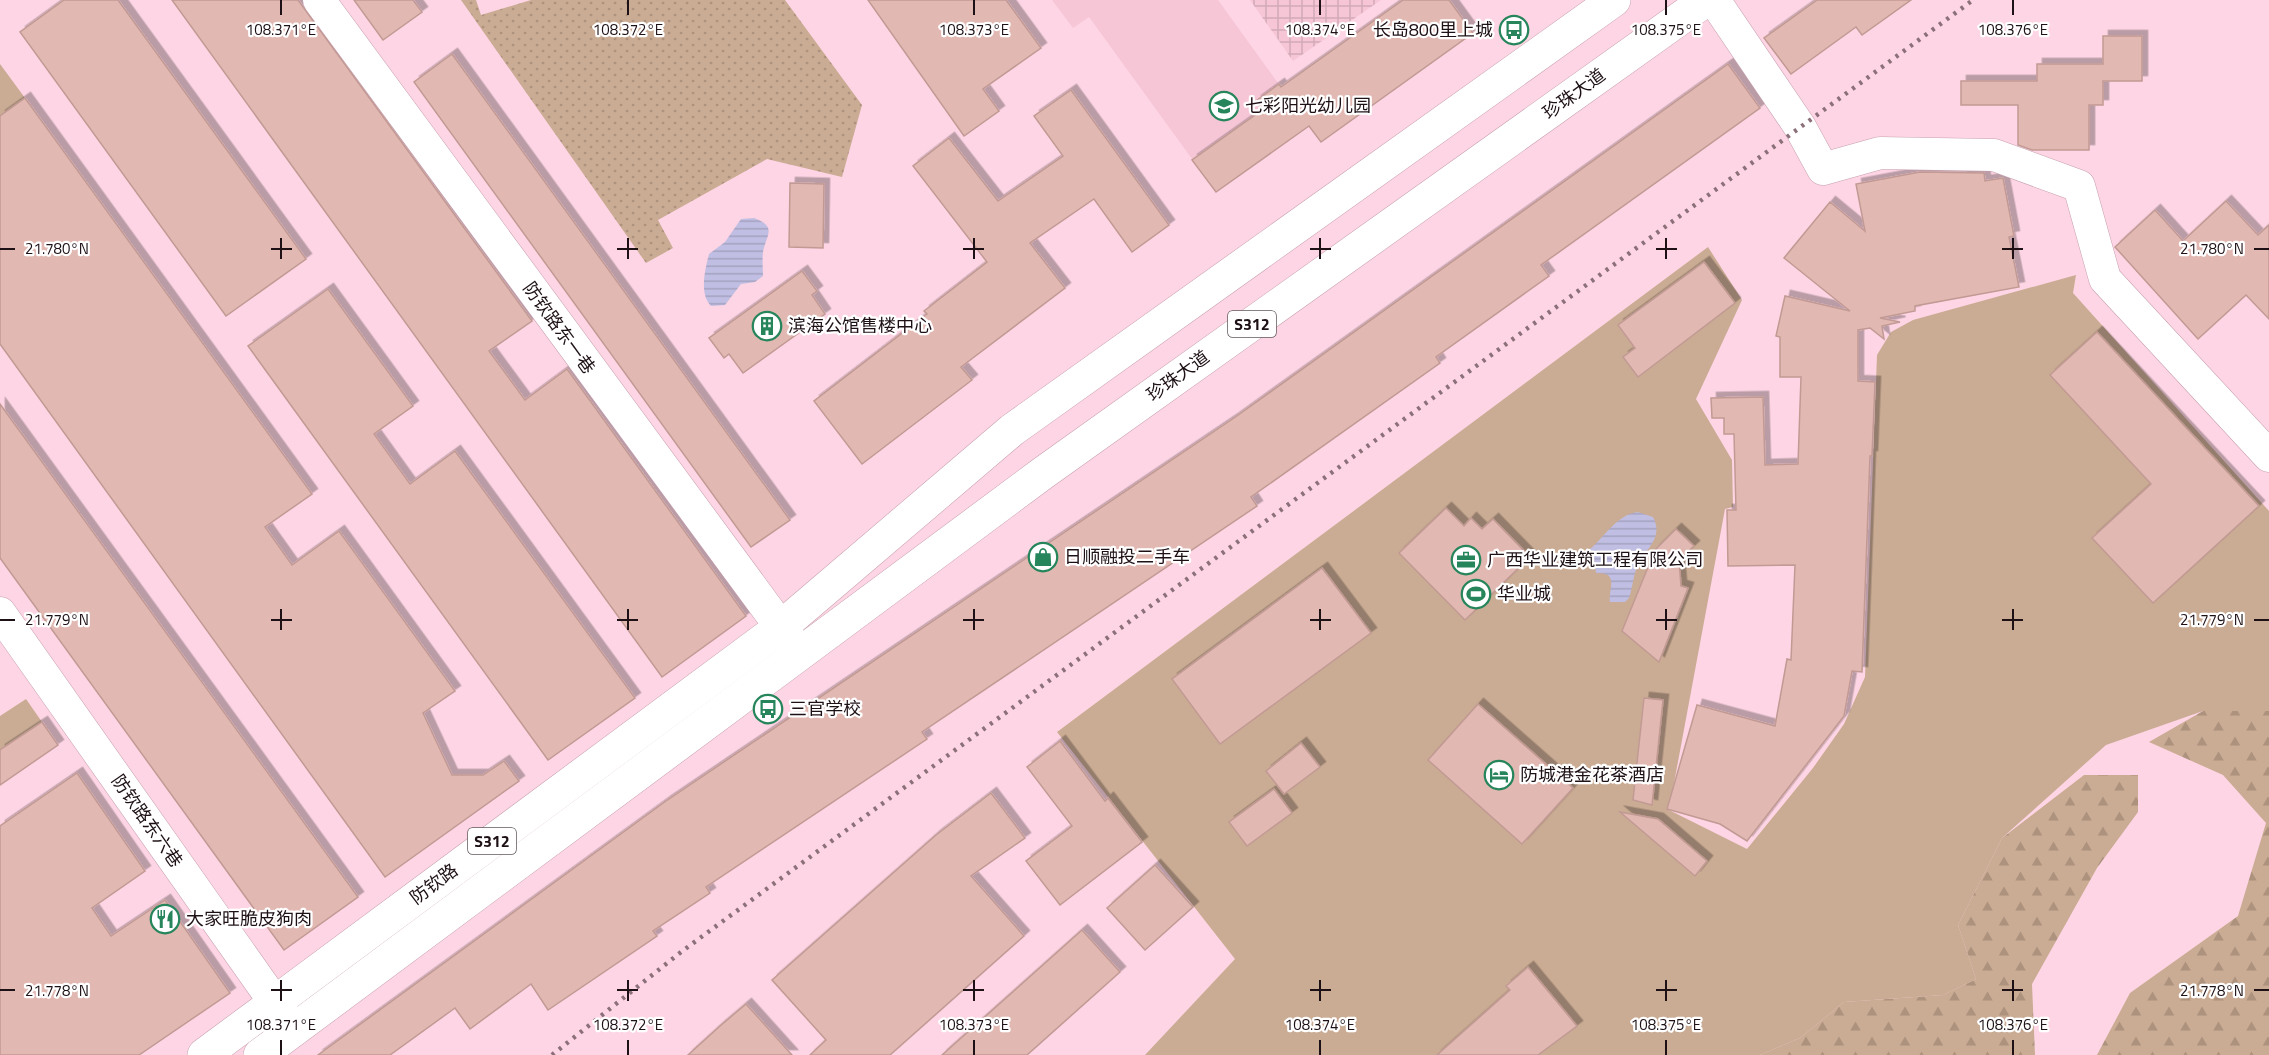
<svg xmlns="http://www.w3.org/2000/svg" width="2269" height="1055" font-family="'Titillium Web','Noto Sans SC',sans-serif">
	<style>
		.built { fill: #f6c6d7 }
		.industrial { fill: url(#industrial-grid) }
		.grass { fill: url(#grass-dots) }
		.forest { fill: url(#forest-firs) }
		.garden { fill: #caab93 }
		.water { fill: url(#water-rules) }
		.building { fill: #e2b8b2; stroke: #c29a94; stroke-width: 1.5; filter: url(#shadow) }
		.lines { fill: none; stroke-linecap: round; stroke-linejoin: round }
		.minor-casing { stroke: #c7a0af; stroke-width: 33 }
		.major-casing { stroke: #c7a0af; stroke-width: 34 }
		.minor { stroke: #fff; stroke-width: 32 }
		.major { stroke: #fff; stroke-width: 33 }
		.rail { stroke: #8b707a; stroke-width: 4.5; stroke-dasharray: 3 6; stroke-linecap: butt }
		.ticks { fill: none; stroke: #1e1116; stroke-width: 2 }
		.labels { text-anchor: middle; stroke-width: 4.5; stroke-linejoin: round; paint-order: stroke }
		.shield { fill: #fff; stroke: #62585c; stroke-width: 1.5 }
		.shield-label { font-size: 16px; font-weight: bold; fill: #1e1116 }
		.poi-label { font-size: 18px; fill: #1e1116; stroke: #fff; text-anchor: start }
		.street-label { font-size: 18px; fill: #1e1116; stroke: #fff }
		.ticks-label { font-size: 15px; text-anchor: middle; fill: #1e1116; stroke: #fff; stroke-width: 4.5; stroke-linejoin: round; paint-order: stroke }
	</style>
	<defs>
		<pattern id="industrial-grid" width="8" height="8" patternUnits="userSpaceOnUse" patternTransform="scale(1.5)"><rect width="8" height="8" fill="#f6c6d7"/><path d="M0 4h8M4 0v8" fill="none" stroke="#d2a9b8"/></pattern>
		<pattern id="grass-dots" width="8" height="8" patternUnits="userSpaceOnUse" patternTransform="scale(1.5)"><rect width="8" height="8" fill="#caab93"/><path d="M2 2h.1M6 6h.1" fill="none" stroke="#ad927e" stroke-width="1.8" stroke-linecap="round"/></pattern>
		<pattern id="forest-firs" width="22" height="20" patternUnits="userSpaceOnUse" patternTransform="scale(1.5)"><rect width="22" height="20" fill="#caab93"/><path d="M5 1l3.5 6h-7zM16 11l3.5 6h-7z" fill="#ad927e"/></pattern>
		<pattern id="water-rules" width="6" height="5" patternUnits="userSpaceOnUse" patternTransform="scale(1.5)"><rect width="6" height="5" fill="#c0bee2"/><path d="M0 2.5h6" fill="none" stroke="#a5a2c1"/></pattern>
		<filter id="shadow"><feDropShadow dx="5.5" dy="-5.5" stdDeviation="0" flood-color="#0004"/></filter>
	</defs>
	<rect width="100%" height="100%" fill="#fed5e4"/>
	<!-- built -->
	<polygon class="built" points="1052,0 1218,0 1309,126 1216,192 1089,17 1073,28"/>
	<!-- industrial -->
	<polygon class="industrial" points="1250,0 1381,0 1293,61"/>
	<!-- grass -->
	<polygon class="grass" points="461,0 476,0 481,15 531,0 785,0 862,105 842,177 767,159 658,220 673,248 646,263"/>
	<!-- forest -->
	<g class="forest">
		<polygon points="2203,711 2269,711 2269,1055 2097,1055 2130,993 2238,916 2266,823 2223,775 2149,742"/>
		<polygon points="2084,775 2138,775 2138,812 2097,868 2032,984 2035,1055 1760,1055 1800,1038 1844,1002 1943,995 1976,979 1958,925 2002,838"/>
	</g>
	<!-- garden -->
	<g class="garden">
		<polygon points="0,64 25,98 0,116"/>
		<polygon points="1708,247 1742,300 1696,399 1732,460 1733,507 1725,509 1669,810 1747,849 1813,768 1844,724 1865,677 1877,355 1891,332 1913,320 2076,275 2073,293 2269,511 2269,711 2203,711 2106,745 2002,838 1958,925 1976,979 1943,995 1844,1002 1800,1038 1760,1055 1145,1055 1235,959 1057,732"/>
		<polygon points="26,699 42,722 0,750 0,716"/>
	</g>
	<!-- water -->
	<g class="water">
		<path d="M 754,218 C 778,227 766,235 763,252 C 762,260 763,269 763,276 L 755,282 L 741,284 L 725,305 L 711,306 C 699,294 705,270 709,254 L 725,242 L 741,219 Z"/>
		<path d="M 1638,512 L 1653,517 C 1664,538 1646,548 1638,565 C 1633,575 1633,587 1629,598 L 1625,602 L 1610,602 C 1608,589 1620,572 1596,573 L 1594,559 L 1588,551 C 1603,539 1617,514 1638,512 Z"/>
	</g>
	<!-- building -->
	<g class="building">
		<polygon points="64,0 118,0 306,259 226,316 20,32"/>
		<polygon points="172,0 298,0 532,321 489,351 525,400 567,369 746,616 662,677"/>
		<polygon points="354,0 413,0 422,12 383,40"/>
		<polygon points="868,0 1006,0 1041,48 983,89 999,111 964,136"/>
		<polygon points="1403,0 1449,0 1473,33 1321,142 1309,126 1216,192 1192,160 1262,110 1256,101 1279,84 1281,87"/>
		<polygon points="1817,0 1911,0 1862,35 1856,27 1791,74 1764,38"/>
		<polygon points="2103,36 2142,36 2142,81 2103,81 2103,105 2089,105 2089,150 2032,150 2018,145 2018,105 1961,105 1961,81 2037,81 2037,64 2103,64"/>
		<polygon points="452,54 790,520 751,547 414,82"/>
		<polygon points="1728,64 1760,108 1541,265 1549,276 1436,357 1440,363 1251,497 1257,506 922,732 927,739 706,887 710,893 653,931 657,936 548,1010 531,984 470,1029 455,1008 390,1055 318,1055 666,801 1234,418"/>
		<polygon points="1071,90 1169,225 1132,252 1094,199 1030,243 1065,288 961,367 972,380 862,464 814,401 927,314 924,311 987,262 913,166 949,138 998,201 1063,156 1034,116"/>
		<polygon points="25,98 312,494 265,527 292,565 339,531 455,691 423,713 452,775 483,775 504,761 519,781 385,877 0,344 0,116"/>
		<polygon points="1920,172 1984,173 1985,181 2003,178 2014,236 2009,237 2019,287 1915,306 1915,311 1880,318 1900,322 1882,326 1884,339 1870,328 1858,330 1858,381 1875,382 1872,456 1870,456 1862,672 1852,671 1844,716 1747,841 1720,824 1667,809 1697,705 1775,726 1787,659 1791,660 1795,565 1728,566 1727,510 1736,510 1734,434 1724,434 1724,418 1712,418 1711,398 1763,397 1765,465 1798,464 1801,377 1780,377 1780,337 1776,336 1785,296 1850,311 1784,258 1830,202 1865,231 1856,184"/>
		<polygon points="790,183 824,184 823,248 789,247"/>
		<polygon points="2226,201 2258,235 2269,225 2269,319 2246,295 2198,339 2115,247 2155,210 2183,241"/>
		<polygon points="1704,262 1735,303 1638,377 1623,357 1635,348 1618,325"/>
		<polygon points="802,271 817,291 812,295 825,314 743,373 729,354 724,358 709,338"/>
		<polygon points="328,289 413,406 374,434 410,484 455,451 635,698 548,760 248,346"/>
		<polygon points="2097,332 2259,506 2153,603 2092,538 2151,484 2050,375"/>
		<polygon points="0,404 358,897 284,950 0,558"/>
		<polygon points="1446,508 1464,526 1471,518 1482,529 1493,519 1530,557 1465,620 1399,553"/>
		<polygon points="1676,529 1694,546 1679,560 1681,586 1688,588 1659,662 1622,631 1655,550"/>
		<polygon points="1322,568 1371,633 1220,744 1172,679"/>
		<polygon points="1644,698 1663,700 1652,805 1633,800"/>
		<polygon points="1478,704 1573,788 1522,844 1428,760"/>
		<polygon points="42,722 58,745 0,785 0,750"/>
		<polygon points="1060,741 1105,801 1108,798 1142,842 1060,905 1026,861 1072,826 1027,767"/>
		<polygon points="1301,743 1320,767 1284,794 1266,771"/>
		<polygon points="77,773 145,871 92,908 111,936 165,900 230,993 139,1055 0,1055 0,826"/>
		<polygon points="1274,789 1292,813 1247,846 1229,822"/>
		<polygon points="991,793 1025,838 971,876 1024,936 890,1055 810,1055 826,1040 772,980 936,835"/>
		<polygon points="1620,812 1658,819 1707,861 1695,876"/>
		<polygon points="1155,865 1193,907 1145,950 1107,908"/>
		<polygon points="1082,930 1120,972 1027,1055 942,1055"/>
		<polygon points="1528,967 1577,1026 1538,1055 1437,1055 1510,990 1506,986"/>
		<polygon points="746,1004 792,1055 688,1055 720,1026"/>
	</g>
	<g class="lines">
		<!-- minor casing -->
		<g class="minor-casing">
			<g id="minor">
				<polyline points="319,0 797,649"/>
				<polyline points="1714,0 1800,127 1823,169 1880,153 1994,155 2079,186 2105,279 2269,456"/>
				<polyline points="0,613 290,1024"/>
			</g>
		</g>
		<!-- major casing -->
		<g class="major-casing">
			<g id="major">
				<polyline points="204,1055 781,627 1012,430 1614,0"/>
				<polyline points="260,1055 1043,473 1706,0"/>
			</g>
		</g>
		<!-- minor -->
		<use href="#minor" class="minor"/>
		<!-- major -->
		<use href="#major" class="major"/>
		<!-- rail -->
		<polyline class="rail" points="552,1055 681,952 1973,0"/>
	</g>
	<!-- ticks -->
	<path class="ticks" d="M 281,0 L 281,15M 628,0 L 628,15M 974,0 L 974,15M 1320,0 L 1320,15M 1666,0 L 1666,15M 2013,0 L 2013,15M 281,238 L 281,259M 628,238 L 628,259M 974,238 L 974,259M 1320,238 L 1320,259M 1666,238 L 1666,259M 2013,238 L 2013,259M 0,249 L 15,249M 271,249 L 292,249M 617,249 L 638,249M 963,249 L 984,249M 1310,249 L 1331,249M 1656,249 L 1677,249M 2002,249 L 2023,249M 2254,249 L 2269,249M 281,609 L 281,630M 628,609 L 628,630M 974,609 L 974,630M 1320,609 L 1320,630M 1666,609 L 1666,630M 2013,609 L 2013,630M 0,620 L 15,620M 271,620 L 292,620M 617,620 L 638,620M 963,620 L 984,620M 1310,620 L 1331,620M 1656,620 L 1677,620M 2002,620 L 2023,620M 2254,620 L 2269,620M 281,980 L 281,1001M 628,980 L 628,1001M 974,980 L 974,1001M 1320,980 L 1320,1001M 1666,980 L 1666,1001M 2013,980 L 2013,1001M 0,990 L 15,990M 271,990 L 292,990M 617,990 L 638,990M 963,990 L 984,990M 1310,990 L 1331,990M 1656,990 L 1677,990M 2002,990 L 2023,990M 2254,990 L 2269,990M 281,1040 L 281,1055M 628,1040 L 628,1055M 974,1040 L 974,1055M 1320,1040 L 1320,1055M 1666,1040 L 1666,1055M 2013,1040 L 2013,1055"/>
	<!-- icons -->
	<defs>
		<g id="bus-ring" transform="scale(1.5)"><circle r="9.5" fill="#fff" stroke="#27855c" stroke-width="1.5"/><path d="M-5-6H5V4H4V6H2V4H-2V6H-4V4H-5ZM-3.5-4V0h7V-4ZM-3.5 1.2v1.5H-2V1.2ZM2 1.2v1.5H3.5V1.2Z" fill="#27855c"/></g>
		<g id="school-ring" transform="scale(1.5)"><circle r="9.5" fill="#fff" stroke="#27855c" stroke-width="1.5"/><path d="M0-5L7-2L0 1L-7-2ZM-4 1L0 2.5L4 1V4Q0 6-4 4Z" fill="#27855c"/></g>
		<g id="building-ring" transform="scale(1.5)"><circle r="9.5" fill="#fff" stroke="#27855c" stroke-width="1.5"/><path d="M-4-6H4V6H1V3H-1V6H-4ZM-2.5-4.3h1.7v1.8h-1.7ZM.8-4.3h1.7v1.8H.8ZM-2.5-1h1.7V.8h-1.7ZM.8-1h1.7V.8H.8Z" fill="#27855c"/></g>
		<g id="shop-ring" transform="scale(1.5)"><circle r="9.5" fill="#fff" stroke="#27855c" stroke-width="1.5"/><path d="M-5-2.5h2.3a2.7 3.5 0 0 1 5.4 0H5L5.5 6h-11ZM-1.5-2.5h3a1.5 2.3 0 0 0-3 0Z" fill="#27855c"/></g>
		<g id="office-ring" transform="scale(1.5)"><circle r="9.5" fill="#fff" stroke="#27855c" stroke-width="1.5"/><path d="M-6-3h4V-5.5h4V-3h4V5H-6ZM-1-4.5V-3h2v-1.5ZM-6 0V1H6V0Z" fill="#27855c"/></g>
		<g id="stadium-ring" transform="scale(1.5)"><circle r="9.5" fill="#fff" stroke="#27855c" stroke-width="1.5"/><path d="M0-5a6.5 5 0 1 0 0 10a6.5 5 0 1 0 0-10ZM-3.5-1.8h7v3.6h-7Z" fill="#27855c"/></g>
		<g id="hotel-ring" transform="scale(1.5)"><circle r="9.5" fill="#fff" stroke="#27855c" stroke-width="1.5"/><path d="M-6-4.5h1.5V1H6V5H4.5V3h-9V5H-6ZM-4 0a1.8 1.8 0 1 1 3.6 0ZM.5 0V-2.5h3Q6-2.5 6 0Z" fill="#27855c"/></g>
		<g id="restaurant-ring" transform="scale(1.5)"><circle r="9.5" fill="#fff" stroke="#27855c" stroke-width="1.5"/><path d="M-5-6h1v4h1v-4h1v4h1v-4h1v5L-1.5 .5V6h-2V.5L-5-1ZM5-6V6H3V1.5H1.5Q1.5-4 5-6Z" fill="#27855c"/></g>
	</defs>
	<g fill-rule="evenodd">
		<use href="#bus-ring" x="1514" y="30"/>
		<use href="#school-ring" x="1224" y="106"/>
		<use href="#building-ring" x="767" y="326"/>
		<use href="#shop-ring" x="1043" y="557"/>
		<use href="#office-ring" x="1466" y="560"/>
		<use href="#stadium-ring" x="1476" y="594"/>
		<use href="#bus-ring" x="768" y="709"/>
		<use href="#hotel-ring" x="1499" y="775"/>
		<use href="#restaurant-ring" x="165" y="919"/>
	</g>
	<g class="labels">
		<!-- shield labels -->
		<g class="shield">
			<rect x="1228" y="311" width="48" height="26" rx="4.5"/>
			<rect x="468" y="828" width="48" height="26" rx="4.5"/>
		</g>
		<g class="shield-label">
			<text x="1252" y="330">S312</text>
			<text x="492" y="847">S312</text>
		</g>
		<!-- poi labels -->
		<g class="poi-label">
			<text x="1493" y="36" text-anchor="end">长岛800里上城</text>
			<text x="1245" y="112">七彩阳光幼儿园</text>
			<text x="788" y="332">滨海公馆售楼中心</text>
			<text x="1064" y="563">日顺融投二手车</text>
			<text x="1487" y="566">广西华业建筑工程有限公司</text>
			<text x="1497" y="600">华业城</text>
			<text x="789" y="715">三官学校</text>
			<text x="1520" y="781">防城港金花茶酒店</text>
			<text x="186" y="925">大家旺脆皮狗肉</text>
		</g>
		<!-- street labels -->
		<g class="street-label">
			<text transform="translate(1574 94) rotate(-36)" y="6">珍珠大道</text>
			<text transform="translate(559 328) rotate(54)" y="6">防钦路东一巷</text>
			<text transform="translate(1178 376) rotate(-36)" y="6">珍珠大道</text>
			<text transform="translate(147 821) rotate(55)" y="6">防钦路东六巷</text>
			<text transform="translate(434 884) rotate(-37)" y="6">防钦路</text>
		</g>
	</g>
	<g class="ticks-label">
		<text x="281" y="35">108.371°E</text>
		<text x="628" y="35">108.372°E</text>
		<text x="974" y="35">108.373°E</text>
		<text x="1320" y="35">108.374°E</text>
		<text x="1666" y="35">108.375°E</text>
		<text x="2013" y="35">108.376°E</text>
		<text x="57" y="254">21.780°N</text>
		<text x="2212" y="254">21.780°N</text>
		<text x="57" y="625">21.779°N</text>
		<text x="2212" y="625">21.779°N</text>
		<text x="57" y="996">21.778°N</text>
		<text x="2212" y="996">21.778°N</text>
		<text x="281" y="1030">108.371°E</text>
		<text x="628" y="1030">108.372°E</text>
		<text x="974" y="1030">108.373°E</text>
		<text x="1320" y="1030">108.374°E</text>
		<text x="1666" y="1030">108.375°E</text>
		<text x="2013" y="1030">108.376°E</text>
	</g>
</svg>
